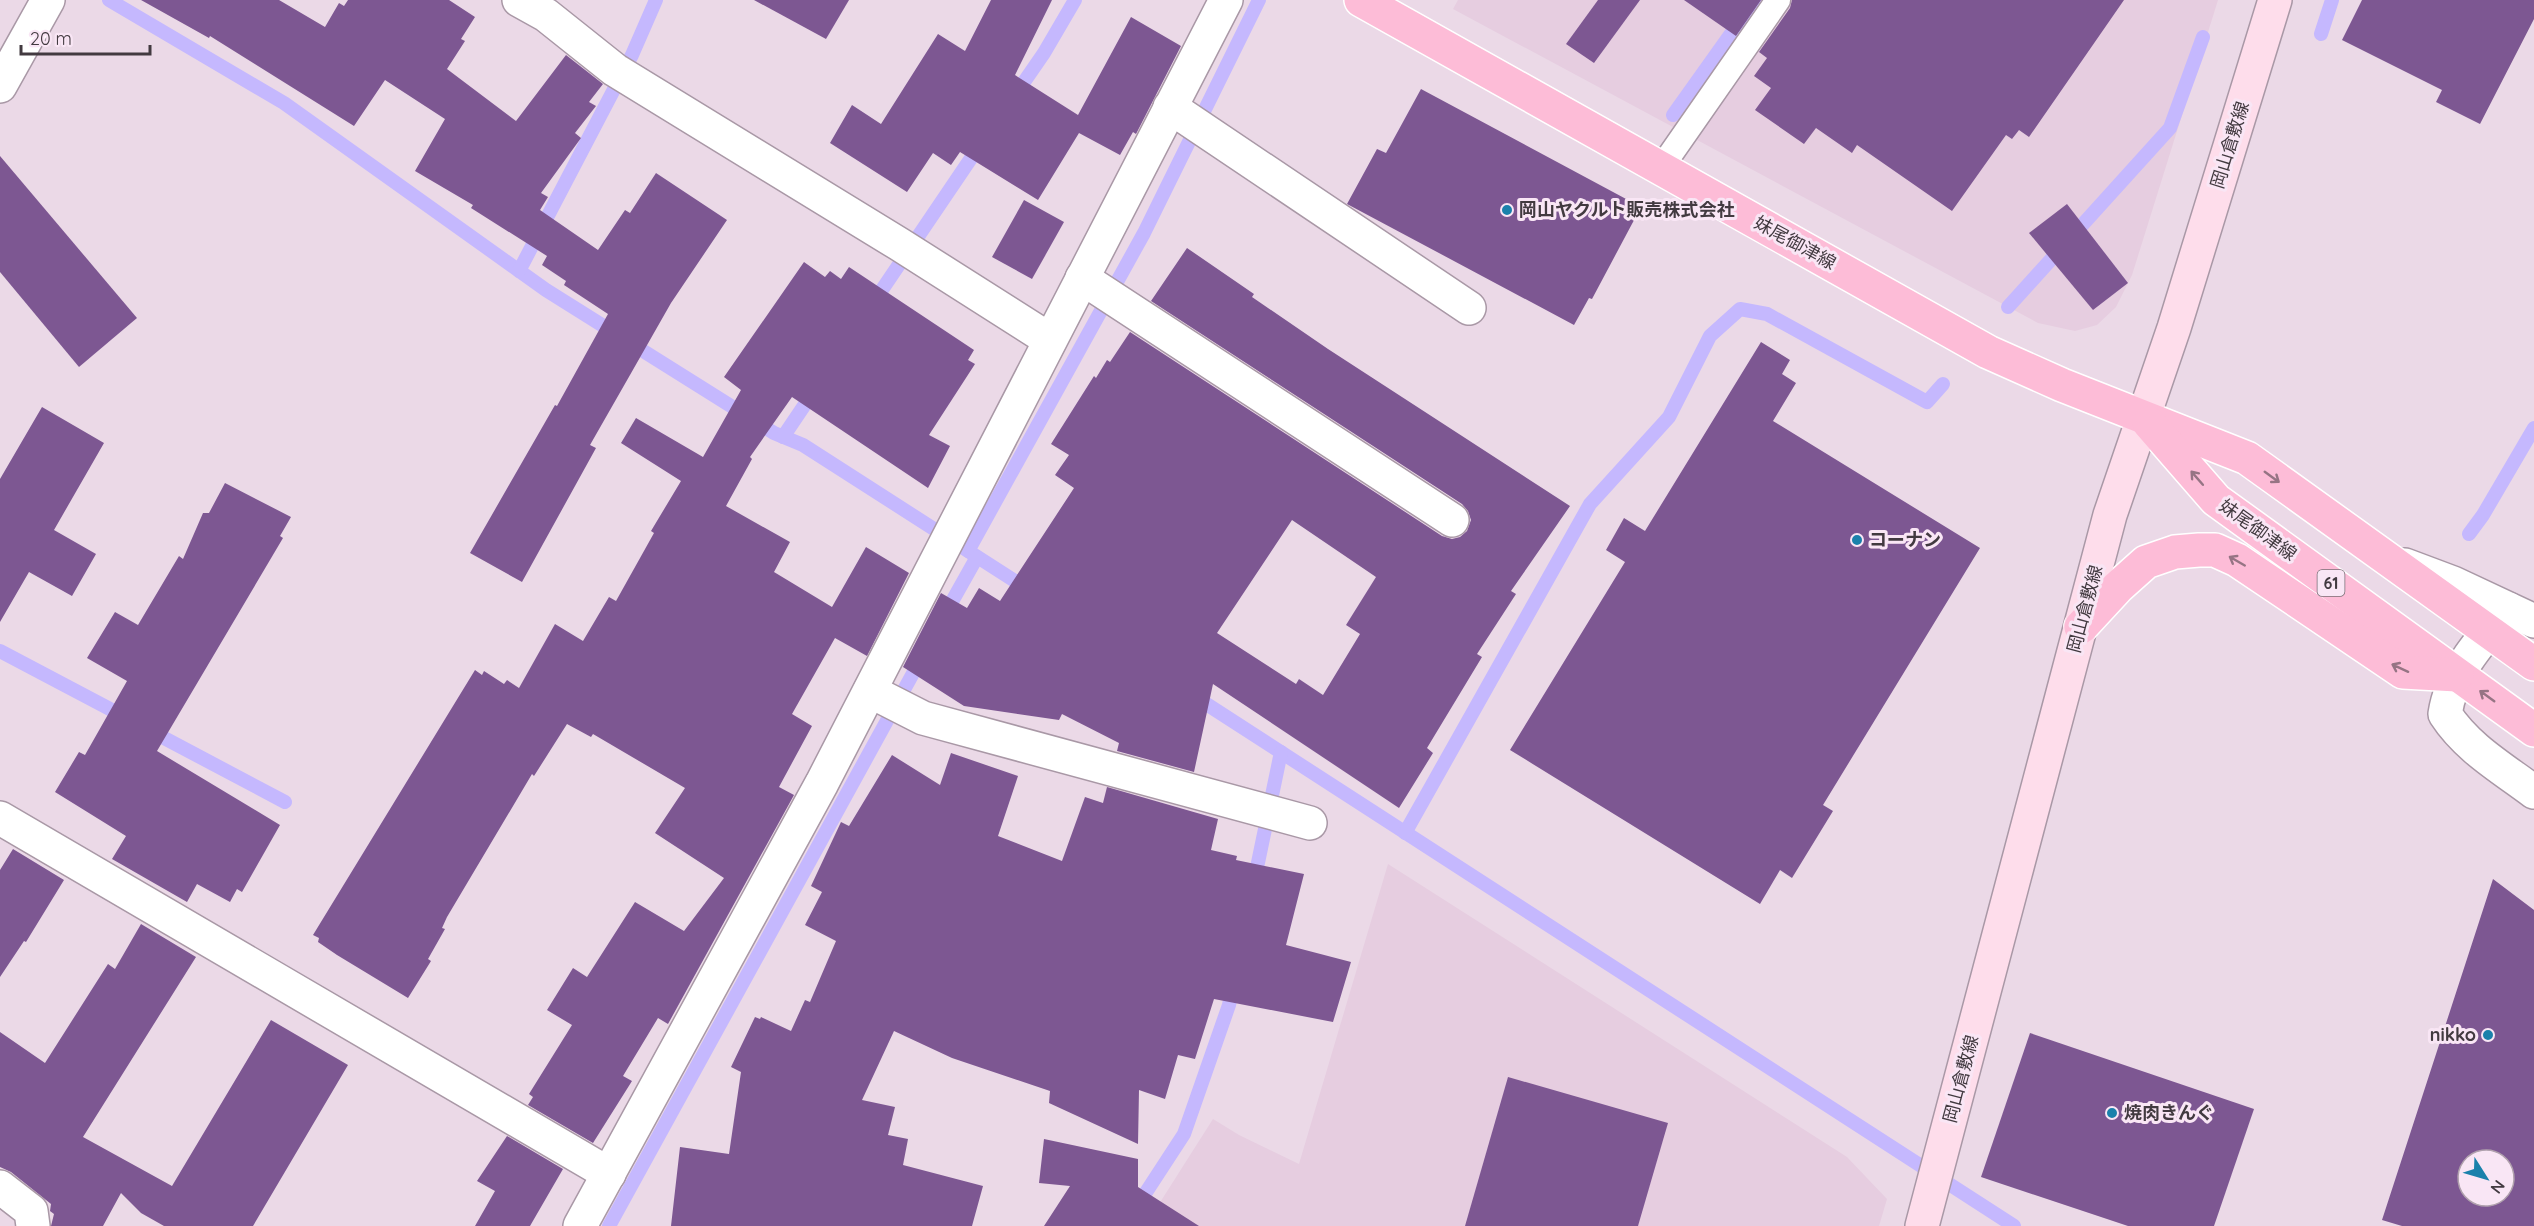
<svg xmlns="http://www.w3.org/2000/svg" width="2534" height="1226" font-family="Quicksand,'Noto Sans JP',sans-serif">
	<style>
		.built { fill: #e6cde0 }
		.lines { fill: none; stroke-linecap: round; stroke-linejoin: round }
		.stream { stroke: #c5b8fe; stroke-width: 14 }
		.building { fill: #7d5792; fill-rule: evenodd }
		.lane-casing { stroke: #a998a6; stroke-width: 27 }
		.street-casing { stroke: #a998a6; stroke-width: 36 }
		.secondary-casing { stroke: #a998a6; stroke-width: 36 }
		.primary-casing { stroke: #fff; stroke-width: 36 }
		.lane { stroke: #fff; stroke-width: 24 }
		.street { stroke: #fff; stroke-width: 33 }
		.secondary { stroke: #feddeb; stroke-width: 33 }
		.primary { stroke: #fdbcd7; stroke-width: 33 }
		.oneway { stroke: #967484 }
		.poi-dot { fill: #1a81ab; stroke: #f9e6f5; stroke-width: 2 }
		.labels { text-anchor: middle; stroke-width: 6; stroke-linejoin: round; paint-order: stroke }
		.shield { fill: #f9e6f5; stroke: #796e76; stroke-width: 1.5 }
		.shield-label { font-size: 16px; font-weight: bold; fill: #423a40 }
		.street-label { font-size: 18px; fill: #423a40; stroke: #f9e6f5 }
		.poi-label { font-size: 18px; font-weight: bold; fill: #423a40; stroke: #f9e6f5; text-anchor: start }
	</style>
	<rect width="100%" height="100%" fill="#ebd9e7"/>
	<!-- built -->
	<g class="built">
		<polygon points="1458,0 2218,0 2132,275 2116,307 2097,325 2075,331 2038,323 1453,9"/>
		<polygon points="1388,864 1847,1157 1887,1199 1879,1226 1145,1226 1213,1119 1239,1135 1299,1164"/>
	</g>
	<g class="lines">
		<!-- stream -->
		<g class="stream">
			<polyline points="109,0 284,103 546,290 774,433 803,445 1029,590"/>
			<polyline points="2321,34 2332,0"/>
			<polyline points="1015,95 1044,53 1075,0"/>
			<polyline points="1673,115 1755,0"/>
			<polyline points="519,271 632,55 656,0"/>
			<polyline points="873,303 980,145"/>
			<polyline points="2008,307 2170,128 2203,37"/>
			<polyline points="783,437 814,391"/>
			<polyline points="2469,534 2483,515 2534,428"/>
			<polyline points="968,551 1144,233 1259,0"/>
			<polyline points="945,614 977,557"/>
			<polyline points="0,651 127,718"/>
			<polyline points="1194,696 2014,1226"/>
			<polyline points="149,730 285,802"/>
			<polyline points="1405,833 1590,504 1669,417 1710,336 1740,309 1767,314 1927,402 1943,384"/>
			<polyline points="1254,882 1281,752"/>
			<polyline points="609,1226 922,657"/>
			<polyline points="1124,1226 1184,1134 1229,1005 1233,986"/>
		</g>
	</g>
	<!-- building -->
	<g class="building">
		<polygon points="141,0 279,0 325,27 339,3 344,6 348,0 449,0 475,17 461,39 465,41 447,69 516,121 566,55 603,84 589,102 596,106 575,133 581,138 541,193 548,197 540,210 598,250 625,210 630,213 656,173 727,220 671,303 630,375 590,445 596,448 522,582 470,553 555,405 557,406 608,314 564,285 566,281 542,265 547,256 471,208 473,205 415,171 445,119 385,80 354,126 210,36 209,38"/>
		<polygon points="754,0 849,0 826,39"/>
		<polygon points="991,0 1052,0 1015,75 1078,115 1131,17 1181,46 1136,134 1133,132 1120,155 1079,133 1038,200 960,152 951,165 933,153 907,192 830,143 852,105 881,124 938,34 965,51"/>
		<polygon points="1598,0 1640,0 1594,63 1566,44"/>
		<polygon points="1684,0 1761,0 1736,36"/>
		<polygon points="1792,0 2124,0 2029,137 2019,130 2012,139 2006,135 1952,211 1857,145 1852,153 1816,128 1804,144 1755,110 1771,88 1754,76 1767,58 1759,52 1790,8"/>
		<polygon points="2362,0 2534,0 2534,19 2480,124 2436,102 2442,90 2342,40"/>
		<polygon points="1421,89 1641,207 1592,299 1589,298 1574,325 1347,204 1377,149 1386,153"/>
		<polygon points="0,156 137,318 79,367 0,272"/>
		<polygon points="1024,200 1064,222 1032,279 992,257"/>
		<polygon points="2067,204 2128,283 2093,310 2029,233"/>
		<path d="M 1187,248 L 1254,294 L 1252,297 L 1328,349 L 1570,506 L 1511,591 L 1516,594 L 1477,654 L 1482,657 L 1427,748 L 1433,753 L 1399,808 L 1213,684 L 1194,772 L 1117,751 L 1119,743 L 1062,714 L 1059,720 L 964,706 L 903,667 L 941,593 L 967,608 L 979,588 L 1000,601 L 1074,488 L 1055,475 L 1069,455 L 1051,444 L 1094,376 L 1096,378 L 1107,360 L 1110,362 L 1130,332 L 1442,536 L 1452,539 L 1460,537 L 1467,531 L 1471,520 L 1468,511 L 1462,504 L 1151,301 ZM 1292,520 L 1376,577 L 1346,625 L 1360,634 L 1323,695 L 1299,679 L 1296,684 L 1217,633 Z"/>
		<polygon points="804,262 825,277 830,271 841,279 849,267 974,350 968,360 975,364 929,435 950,446 928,488 792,397 750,457 752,459 726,506 790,542 774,572 832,607 866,547 909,573 867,656 835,638 792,714 812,726 779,787 794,795 668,1024 658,1018 623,1076 632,1081 593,1143 528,1105 533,1097 529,1094 572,1025 547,1010 573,968 587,977 635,902 684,931 724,878 655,833 685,788 593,734 591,737 567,724 534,776 532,774 447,917 442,928 445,929 428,959 431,961 408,998 337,955 318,942 319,938 313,935 475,670 482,675 484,671 504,684 507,680 519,688 555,624 583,641 609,597 616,601 654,533 651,531 681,481 621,443 636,418 703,457 741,390 724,377"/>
		<polygon points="1761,342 1790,360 1782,374 1796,383 1773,421 1980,548 1823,805 1833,811 1792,878 1780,870 1760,904 1510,750 1625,562 1606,550 1624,518 1645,531"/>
		<polygon points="42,407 104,443 54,530 96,554 72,596 29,572 0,622 0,479"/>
		<polygon points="225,483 291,517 280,536 283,538 157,751 280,825 242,892 237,889 230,902 197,884 187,902 112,859 126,836 55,792 79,752 85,755 127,681 87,658 115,612 138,625 179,556 183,559 203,513 209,513"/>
		<polygon points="951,753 1018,776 998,836 1062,861 1085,797 1103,803 1107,787 1218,819 1211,850 1237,856 1236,860 1304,874 1286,945 1351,962 1333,1022 1214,999 1195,1059 1178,1055 1165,1099 1139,1090 1138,1144 1049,1103 1050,1091 952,1058 894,1031 862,1100 895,1107 888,1135 908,1139 903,1165 983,1186 972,1226 671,1226 680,1147 729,1154 741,1072 731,1067 755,1017 760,1019 761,1017 791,1031 805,1000 810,1002 836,941 805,925 822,892 811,886 841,822 849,826 892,755 940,785"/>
		<polygon points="13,849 64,880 26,942 24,941 0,977 0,870"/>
		<path d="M 2493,879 L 2534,910 L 2534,1226 L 2402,1226 L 2382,1220 ZM 2468,1160 L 2504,1160 L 2504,1196 L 2468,1196 Z"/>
		<polygon points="141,924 196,957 83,1137 172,1186 271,1020 348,1065 253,1226 164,1226 141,1213 121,1193 103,1226 51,1226 54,1214 50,1211 51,1204 11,1172 0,1167 0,1032 45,1063 108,964 115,969"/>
		<polygon points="2030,1033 2254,1109 2214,1226 2128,1226 1981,1177"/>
		<polygon points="1508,1077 1668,1123 1638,1226 1465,1226"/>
		<polygon points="507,1136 563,1169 530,1226 475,1226 495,1191 477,1181"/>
		<polygon points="1044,1139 1138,1159 1138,1187 1199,1226 1044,1226 1070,1186 1039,1183"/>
	</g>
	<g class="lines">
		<!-- lane casing -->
		<g class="lane-casing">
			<polyline id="lane" points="1661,168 1778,0"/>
		</g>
		<!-- street casing -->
		<g class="street-casing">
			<g id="street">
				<polyline points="519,0 546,15 615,70 899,244 1050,340"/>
				<polyline points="0,86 48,0"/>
				<polyline points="1170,107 1469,308"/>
				<polyline points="1082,278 1452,520"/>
				<polyline points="2405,565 2453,583 2534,621"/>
				<path d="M 2508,609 C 2481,640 2451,673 2445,714 C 2467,748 2502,768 2534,792"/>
				<polyline points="870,691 923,718 1310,823"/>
				<polyline points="0,818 609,1174"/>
				<polyline points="0,1187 31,1211 33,1226"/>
				<polyline points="580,1226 822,783 1226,0"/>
			</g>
		</g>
		<!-- secondary casing -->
		<g class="secondary-casing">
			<polyline id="secondary" points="1922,1226 2110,515 2174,328 2275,0"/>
		</g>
		<!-- primary casing -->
		<g class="primary-casing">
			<g id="primary">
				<polyline points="1361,0 1988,352 2062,385 2247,458 2534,664"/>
				<polyline points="2149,423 2216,500 2534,730"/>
				<polyline points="2081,627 2118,587 2146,562 2175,552 2199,550 2215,550 2237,560 2403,672 2457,675"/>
			</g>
		</g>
		<!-- lane -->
		<use href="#lane" class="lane"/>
		<!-- street -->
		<use href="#street" class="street"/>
		<!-- secondary -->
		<use href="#secondary" class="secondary"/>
		<!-- primary -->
		<use href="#primary" class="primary"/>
	</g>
	<!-- one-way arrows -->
	<defs><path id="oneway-shaft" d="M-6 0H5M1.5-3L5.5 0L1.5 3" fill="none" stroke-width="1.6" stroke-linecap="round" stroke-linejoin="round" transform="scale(1.5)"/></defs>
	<g class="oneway">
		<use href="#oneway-shaft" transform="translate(2272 477) rotate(36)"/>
		<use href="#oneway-shaft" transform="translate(2197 478) rotate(-131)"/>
		<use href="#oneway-shaft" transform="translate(2237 561) rotate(-150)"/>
		<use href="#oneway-shaft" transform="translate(2400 668) rotate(-155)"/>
		<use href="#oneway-shaft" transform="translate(2487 696) rotate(-144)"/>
	</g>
	<!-- markers -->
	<g class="poi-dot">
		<circle cx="1507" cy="210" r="6"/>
		<circle cx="1857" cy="540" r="6"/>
		<circle cx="2488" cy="1035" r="6"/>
		<circle cx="2112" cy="1113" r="6"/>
	</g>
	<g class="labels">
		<!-- shield labels -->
		<rect class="shield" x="2317.5" y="570" width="27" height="26" rx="4.5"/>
		<g class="shield-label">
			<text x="2331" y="589">61</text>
		</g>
		<!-- street labels -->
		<g class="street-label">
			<text transform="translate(2230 145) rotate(-73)" y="6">岡山倉敷線</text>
			<text transform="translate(1795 243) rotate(29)" y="6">妹尾御津線</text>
			<text transform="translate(2258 530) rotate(36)" y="6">妹尾御津線</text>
			<text transform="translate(2085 609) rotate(-75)" y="6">岡山倉敷線</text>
			<text transform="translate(1961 1079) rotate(-75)" y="6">岡山倉敷線</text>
		</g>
		<!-- poi labels -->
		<g class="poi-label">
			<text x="1519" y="216">岡山ヤクルト販売株式会社</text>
			<text x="1869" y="546">コーナン</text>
			<text x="2476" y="1041" text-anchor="end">nikko</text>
			<text x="2124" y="1119">焼肉きんぐ</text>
		</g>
	</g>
	<!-- north arrow -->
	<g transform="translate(2486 1178) rotate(127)"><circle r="28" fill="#f9e6f5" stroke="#b0a1ad" stroke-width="1.5"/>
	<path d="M0-4.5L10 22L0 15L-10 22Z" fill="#1a81ab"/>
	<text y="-9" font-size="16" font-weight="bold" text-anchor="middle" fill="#423a40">N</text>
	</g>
	<!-- scale -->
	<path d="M21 45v9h129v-9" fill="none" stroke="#423a40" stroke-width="3"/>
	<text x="30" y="45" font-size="18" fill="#423a40" stroke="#f9e6f5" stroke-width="4.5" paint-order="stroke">20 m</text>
</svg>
